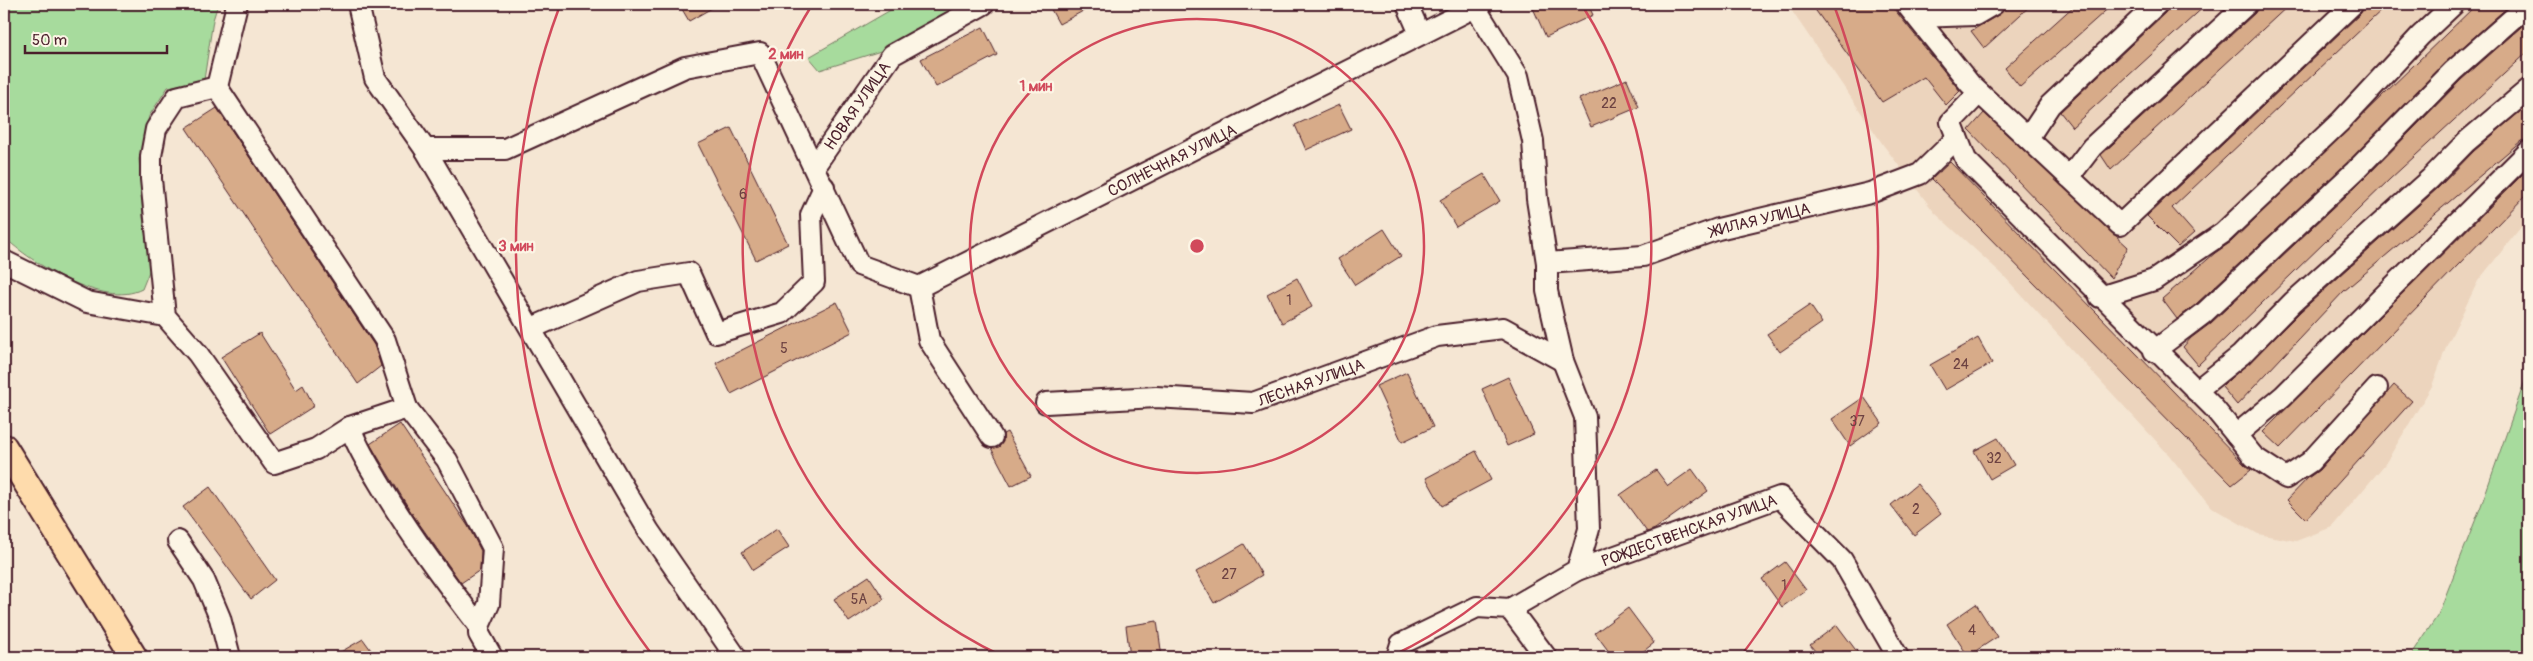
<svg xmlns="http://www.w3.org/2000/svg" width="2533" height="661" font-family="Pangolin,sans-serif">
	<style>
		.built { fill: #ecd4bd }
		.green { fill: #a7db9d; stroke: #787d64 }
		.building { fill: #d7ab89; stroke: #4a1f2b }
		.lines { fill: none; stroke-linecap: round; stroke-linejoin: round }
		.minor-casing { stroke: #4a1f2b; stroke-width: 24 }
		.major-casing { stroke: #4a1f2b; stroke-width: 29 }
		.minor { stroke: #fcf5e5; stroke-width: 20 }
		.major { stroke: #fedbac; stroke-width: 25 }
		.rail { stroke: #4a1f2b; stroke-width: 4 }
		.ring { fill: none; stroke: #d1495b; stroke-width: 2.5 }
		.labels { text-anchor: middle; stroke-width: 4.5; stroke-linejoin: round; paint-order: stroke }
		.number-label { font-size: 14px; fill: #6d4242 }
		.street-label { font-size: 16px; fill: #4a1f2b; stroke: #fcf5e5 }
		.centre { fill: #d1495b; stroke: #fcf5e5; stroke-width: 2.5 }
		.ring-label { font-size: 15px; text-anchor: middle; font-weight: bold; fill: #d1495b; stroke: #fcf5e5; stroke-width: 4.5; stroke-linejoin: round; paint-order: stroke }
	</style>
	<rect width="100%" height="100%" fill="#f5e6d3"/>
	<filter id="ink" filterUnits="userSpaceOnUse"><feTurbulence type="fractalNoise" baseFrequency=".02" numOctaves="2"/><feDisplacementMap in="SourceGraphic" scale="10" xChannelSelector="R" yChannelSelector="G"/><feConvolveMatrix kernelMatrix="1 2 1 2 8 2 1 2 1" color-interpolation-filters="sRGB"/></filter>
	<g filter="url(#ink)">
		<!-- built -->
		<polygon class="built" points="1787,4 2529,4 2529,217 2478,281 2447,345 2432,386 2385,464 2332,527 2296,541 2258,534 2211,507 2169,455 2002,274 1935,213 1884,146"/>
		<!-- green -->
		<g class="green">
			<path d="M 4,4 L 218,4 L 213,20 L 204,80 L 168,87 L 149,116 L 139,159 L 143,217 L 150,269 L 142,289 C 103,309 32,263 4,237 Z"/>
			<polygon points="901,4 971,4 884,50 820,70 809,57"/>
			<polygon points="2529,369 2529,657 2410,657 2438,615 2481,506"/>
		</g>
		<!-- building -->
		<g class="building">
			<polygon points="679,4 719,4 689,21"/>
			<polygon points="1048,4 1096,4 1059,24"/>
			<polygon points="1543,4 1588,4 1593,15 1546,37 1533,8"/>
			<polygon points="1811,4 1890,4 1960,91 1946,105 1924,77 1882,102"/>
			<polygon points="2006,4 2032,4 1984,48 1971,31 2000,14"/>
			<polygon points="2076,4 2113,4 2020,87 2005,68"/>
			<polygon points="2172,4 2207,4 2072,127 2060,112 2165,13"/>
			<polygon points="2259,4 2290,4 2111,170 2101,155 2255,13"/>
			<polygon points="2365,4 2388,4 2172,208 2194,233 2178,247 2147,216 2361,13"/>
			<polygon points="2477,4 2511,4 2445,63 2347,163 2195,305 2177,319 2162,299 2215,253 2231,242"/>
			<polygon points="2529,20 2529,51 2390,179 2198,365 2183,347 2191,338 2211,323 2363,180 2461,80"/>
			<polygon points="983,27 997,55 936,87 921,59"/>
			<polygon points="1627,79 1639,107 1591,127 1579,99"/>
			<polygon points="2529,104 2529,139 2521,141 2344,291 2237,405 2222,387 2232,377 2249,363 2301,311 2438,188 2474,151"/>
			<polygon points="1339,105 1351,129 1306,150 1295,125"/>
			<polygon points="217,108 374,345 381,366 358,384 186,128"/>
			<polygon points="1984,113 2128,247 2111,278 1969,130"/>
			<polygon points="731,128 788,244 756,260 698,144"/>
			<polygon points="1950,162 2245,465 2251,470 2232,485 1932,179"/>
			<polygon points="2529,168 2529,192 2280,448 2263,432"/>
			<polygon points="1484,174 1500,201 1456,227 1440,200"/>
			<polygon points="1384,229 1401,256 1355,285 1338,259"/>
			<polygon points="1297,278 1312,307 1282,323 1267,294"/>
			<polygon points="837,302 852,332 731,394 716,363"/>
			<polygon points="1810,305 1822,323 1780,352 1767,334"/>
			<polygon points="260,333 296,390 303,385 314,406 270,434 221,357"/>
			<polygon points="1978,338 1992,363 1945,390 1930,365"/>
			<polygon points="1407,372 1433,427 1402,442 1376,386"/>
			<polygon points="1508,377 1534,434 1507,446 1482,389"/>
			<polygon points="2394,385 2412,401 2306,519 2287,500 2308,478 2319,470"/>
			<polygon points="1864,397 1882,423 1850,446 1832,419"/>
			<polygon points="400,424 468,526 481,551 480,570 461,583 411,512 370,444"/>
			<polygon points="1007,432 1031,476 1011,486 991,448 999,447 1003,442 1003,434"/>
			<polygon points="1998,438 2014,465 1990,479 1974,451"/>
			<polygon points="1476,451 1491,480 1442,506 1426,478"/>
			<polygon points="1692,469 1708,491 1655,529 1647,532 1620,495 1656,470 1668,486"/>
			<polygon points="1917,484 1941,514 1914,535 1891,505"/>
			<polygon points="210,487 275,580 251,599 183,507"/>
			<polygon points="777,529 789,547 753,570 742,552"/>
			<polygon points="1244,544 1262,575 1214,603 1196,572"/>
			<polygon points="1785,562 1806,590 1782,607 1762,579"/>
			<polygon points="869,576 884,599 849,622 834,599"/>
			<polygon points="1976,604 1997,637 1968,656 1947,624"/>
			<polygon points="1628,608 1654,643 1636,657 1613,657 1595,633"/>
			<polygon points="1157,621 1162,657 1130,657 1126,626"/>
			<polygon points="1837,625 1861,657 1820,657 1810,645"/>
			<polygon points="363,639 376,657 332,657"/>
		</g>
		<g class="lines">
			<!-- minor casing -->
			<g class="minor-casing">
				<g id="minor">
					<polyline points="237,4 217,87 385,340 407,408"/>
					<polyline points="358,4 375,78 425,149 649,531 736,657"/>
					<polyline points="1407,4 1420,34"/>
					<polyline points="1906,4 1970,84 2120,225 2353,4"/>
					<polyline points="1917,17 1975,15 1994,4"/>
					<polyline points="217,87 177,97 156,129 151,156 151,179 165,316 198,354 274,463 316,449 350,427 407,408 447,460 493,548 489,604 479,626 479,634 492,657"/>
					<polyline points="1979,93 1951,122 1966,160 2213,407 2254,457 2286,478 2310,462 2377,388"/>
					<polyline points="2028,138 2050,105 2157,4"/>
					<path id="s1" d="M 425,149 L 505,149 L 685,67 L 760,53 L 859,265 L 919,287 L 1481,4"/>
					<path id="s2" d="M 814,167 L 892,55 L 984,4"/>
					<polyline points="2069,177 2092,147 2247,4"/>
					<polyline points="4,261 87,302 165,316"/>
					<path id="s3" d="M 1547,263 L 1643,256 L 1718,229 L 1870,193 L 1920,174 L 1957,138"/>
					<polyline points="919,287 929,340 992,437"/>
					<polyline points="2100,297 2154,280 2223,233 2341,121 2420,36 2454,4"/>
					<polyline points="532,328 638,281 689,273 716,333 782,313 814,282 811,215 824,187"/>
					<polyline points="2154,351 2203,314 2355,171 2453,71 2529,4"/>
					<polyline points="2196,391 2241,355 2293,302 2430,179 2466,142 2529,89"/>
					<path id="s4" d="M 1046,403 L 1156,397 L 1253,403 L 1437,336 L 1503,328 L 1563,361"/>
					<path d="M 350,427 C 357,447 368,464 378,481 C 408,532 443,579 479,626"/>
					<polyline points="2236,435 2283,396 2529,151"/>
					<polyline points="178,541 204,580 220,618 230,657"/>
					<path id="s5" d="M 1577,570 L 1780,497 L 1842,560 L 1898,657"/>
					<polyline points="1510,609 1546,657"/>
					<polyline points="1397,657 1401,644 1477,607 1510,609 1577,570 1589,529 1585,417 1563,361 1547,291 1547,263 1537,199 1533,141 1518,76 1475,7"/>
				</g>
			</g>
			<!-- major casing -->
			<g class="major-casing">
				<polyline id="major" points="4,447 134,657"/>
			</g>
			<!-- minor -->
			<use href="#minor" class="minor"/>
			<!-- major -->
			<use href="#major" class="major"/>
			<!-- rail -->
			<polyline class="rail" points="4,646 11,657"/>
		</g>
	</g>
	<!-- distance rings -->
	<g class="ring">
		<circle cx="1197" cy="246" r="227"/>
		<path d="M1002 656A454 454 0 0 1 812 5M1582 5A454 454 0 0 1 1392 656"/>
		<path d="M653 656A681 681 0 0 1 559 8M1835 8A681 681 0 0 1 1741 656"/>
	</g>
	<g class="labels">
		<!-- number labels -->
		<g class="number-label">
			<text x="1609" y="108">22</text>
			<text x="743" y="199">6</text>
			<text x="1289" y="305">1</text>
			<text x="784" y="353">5</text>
			<text x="1961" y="369">24</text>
			<text x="1857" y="426">37</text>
			<text x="1994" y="463">32</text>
			<text x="1916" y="514">2</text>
			<text x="1229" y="579">27</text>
			<text x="1784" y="590">1</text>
			<text x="859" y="604">5А</text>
			<text x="1972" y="635">4</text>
		</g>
		<!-- street labels -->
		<g class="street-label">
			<text dy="6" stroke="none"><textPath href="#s2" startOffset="75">НОВАЯ УЛИЦА</textPath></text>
			<text dy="6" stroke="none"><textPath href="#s1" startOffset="935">СОЛНЕЧНАЯ УЛИЦА</textPath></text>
			<text dy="6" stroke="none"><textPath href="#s3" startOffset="219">ЖИЛАЯ УЛИЦА</textPath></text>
			<text dy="6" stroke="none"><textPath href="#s4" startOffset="269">ЛЕСНАЯ УЛИЦА</textPath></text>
			<text dy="6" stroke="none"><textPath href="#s5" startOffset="119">РОЖДЕСТВЕНСКАЯ УЛИЦА</textPath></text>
		</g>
	</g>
	<circle cx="1197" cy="246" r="8" class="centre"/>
	<g class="ring-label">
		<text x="786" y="59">2 мин</text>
		<text x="1036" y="91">1 мин</text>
		<text x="516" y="251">3 мин</text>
	</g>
	<!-- margin -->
	<rect width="2533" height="661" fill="none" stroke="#fcf5e5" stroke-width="20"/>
	<rect x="10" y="10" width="2513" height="641" fill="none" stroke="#4a1f2b" stroke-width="2" filter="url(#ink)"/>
	<!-- scale -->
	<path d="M25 45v8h142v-8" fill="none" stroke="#4a1f2b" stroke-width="2.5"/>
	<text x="32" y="45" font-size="15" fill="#4a1f2b" stroke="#fcf5e5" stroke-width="4" paint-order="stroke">50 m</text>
</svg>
